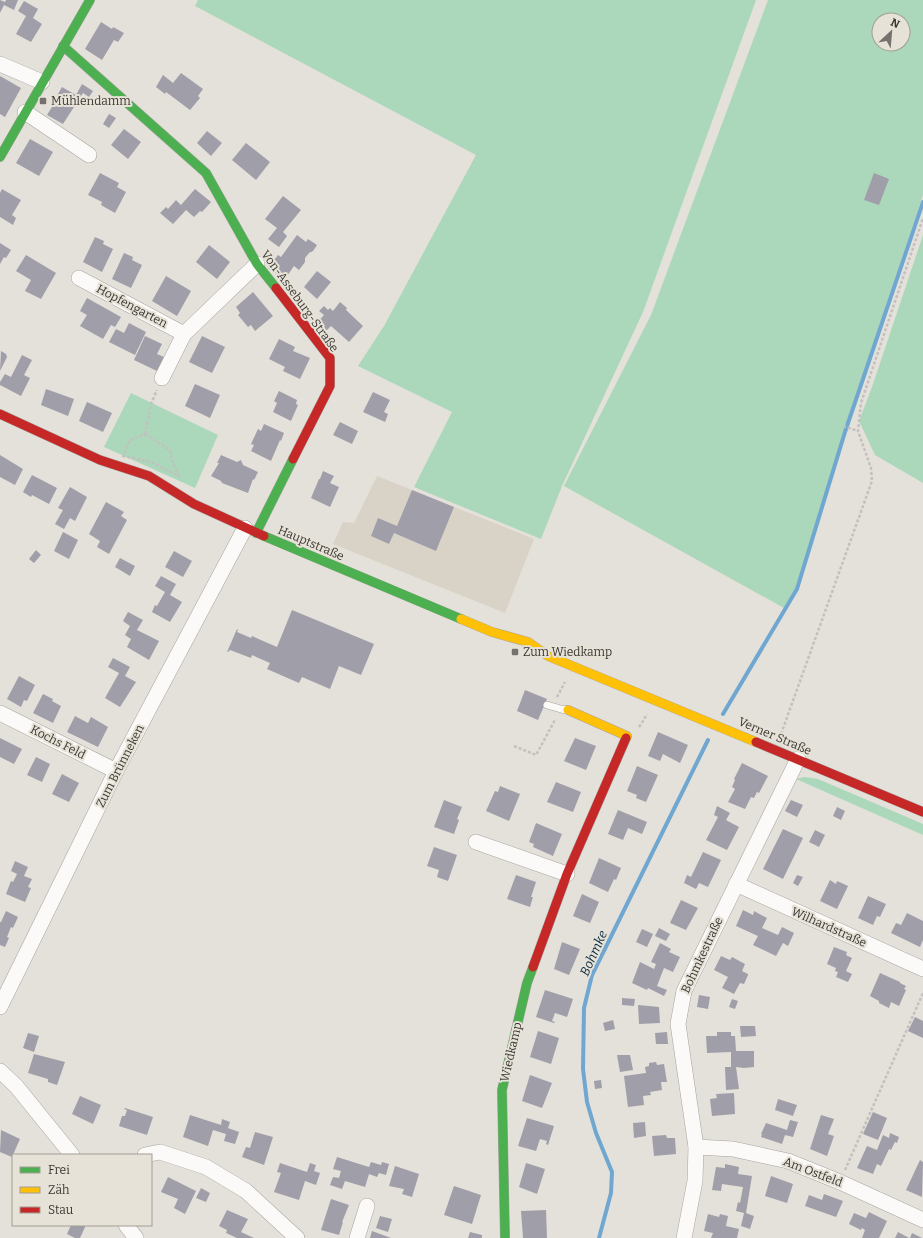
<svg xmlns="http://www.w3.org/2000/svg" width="923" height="1238" font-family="Bitter,serif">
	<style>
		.built { fill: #d9d3c7 }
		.green { fill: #abd7ba; fill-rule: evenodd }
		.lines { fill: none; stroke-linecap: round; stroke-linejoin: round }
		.stream { stroke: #70a7d0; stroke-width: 4 }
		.building { fill: #a09ea9 }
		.lane-casing { stroke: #a7a5a0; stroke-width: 8 }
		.street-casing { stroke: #a7a5a0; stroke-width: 16 }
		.fast-casing { stroke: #a7a5a0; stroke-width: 10 }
		.slow-casing { stroke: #a7a5a0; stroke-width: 10 }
		.jam-casing { stroke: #a7a5a0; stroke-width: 10 }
		.path { stroke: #c2c1bf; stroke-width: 2.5; stroke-dasharray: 3 2; stroke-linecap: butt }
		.lane { stroke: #fbfaf9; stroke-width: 7 }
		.street { stroke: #fbfaf9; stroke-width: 15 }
		.fast { stroke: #4caf50; stroke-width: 9 }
		.slow { stroke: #ffc107; stroke-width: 9 }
		.jam { stroke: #c62828; stroke-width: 9 }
		.poi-dot { fill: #75726d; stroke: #e7e2d7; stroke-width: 1.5 }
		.labels { text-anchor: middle; stroke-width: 4; stroke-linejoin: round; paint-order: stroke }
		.poi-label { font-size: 12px; fill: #393733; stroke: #e7e2d7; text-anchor: start }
		.street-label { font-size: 12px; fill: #393733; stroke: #e7e2d7 }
		.water-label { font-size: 13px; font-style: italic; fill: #0a2c45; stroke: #e7e2d7 }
	</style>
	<rect width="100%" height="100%" fill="#e4e1da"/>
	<!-- built -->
	<polygon class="built" points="377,476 534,539 505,613 333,544 343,522 354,523"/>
	<!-- green -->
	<g class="green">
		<polygon points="198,0 756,0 643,312 562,486 541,539 414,487 452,412 358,366 384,326 476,155 195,6"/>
		<path d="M 768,0 L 923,0 L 923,195 L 853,404 L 796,588 L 784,608 L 564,486 L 651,315 ZM 879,20 L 903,20 L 903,44 L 879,44 Z"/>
		<polygon points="923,235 923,483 875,455 859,421 872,387"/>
		<polygon points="131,393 218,435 195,488 104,447"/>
		<polygon points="804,777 818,779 923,824 923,835 796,779"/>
	</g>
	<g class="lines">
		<!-- stream -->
		<g class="stream">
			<polyline points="723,714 797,589 845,432 923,202"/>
			<polyline points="599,1238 611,1193 612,1172 596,1133 587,1102 583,1069 584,1008 592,975 708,740"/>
		</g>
	</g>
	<!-- building -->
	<g class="building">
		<polygon points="0,0 5,2 6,0 18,0 14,10 4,5 0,13"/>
		<polygon points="24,1 38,9 33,18 42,24 31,42 16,34 26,16 18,11"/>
		<polygon points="101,22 112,29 113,27 124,33 118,42 114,40 102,60 85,49"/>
		<polygon points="181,73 203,89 198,96 200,98 190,110 166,92 165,94 156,87 163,75 173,83"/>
		<polygon points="0,76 21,88 5,117 0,114"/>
		<polygon points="82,84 93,91 89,97 83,93 63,124 47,115 52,107 51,106 62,87 76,95"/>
		<polygon points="109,114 116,118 109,128 103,124"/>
		<polygon points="124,129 141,142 128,159 111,145"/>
		<polygon points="207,131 222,143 211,156 197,143"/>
		<polygon points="30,139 53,152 39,176 16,163"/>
		<polygon points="246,143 270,162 256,180 232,160"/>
		<polygon points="100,173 119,183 117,187 126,192 115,213 101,205 102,202 88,195"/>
		<polygon points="874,173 889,179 879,205 864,200"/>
		<polygon points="2,189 21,200 12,215 16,218 13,225 0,217 0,193"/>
		<polygon points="195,189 211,202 202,212 200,211 194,217 186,210 173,224 160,213 166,207 168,209 176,200 181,205"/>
		<polygon points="283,196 301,210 283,232 287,236 279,247 268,239 277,228 265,219"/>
		<polygon points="297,235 306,242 308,239 317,245 313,251 309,253 305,258 305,262 299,270 294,266 285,279 268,268 278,255 281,257"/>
		<polygon points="95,237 104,241 103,244 113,249 102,272 83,262"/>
		<polygon points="0,243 11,250 6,258 4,257 0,264"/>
		<polygon points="209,245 230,262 217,279 196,262"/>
		<polygon points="124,253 133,257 132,260 142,265 131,288 112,279"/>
		<polygon points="26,255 56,273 41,299 25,291 31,280 16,271"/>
		<polygon points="317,271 331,282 317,299 304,287"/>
		<polygon points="166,276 191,291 177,316 152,301"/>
		<polygon points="253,292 273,316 255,331 251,325 248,327 238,315 240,313 236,307"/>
		<polygon points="87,298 121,317 115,327 111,325 103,339 80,326 87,315 80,311"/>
		<polygon points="340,302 347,308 346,310 363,326 349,342 331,326 325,332 316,324 324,315 319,311 324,306 328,310 330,308 333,311"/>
		<polygon points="129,323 146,332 135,355 109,342 116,329 124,333"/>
		<polygon points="145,336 162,344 157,354 164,357 157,371 134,360"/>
		<polygon points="202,336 225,347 212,373 189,362"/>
		<polygon points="279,339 295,347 293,351 310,358 300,379 283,371 285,367 269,359"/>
		<polygon points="1,351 6,354 7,357 0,371"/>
		<polygon points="22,355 32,360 24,375 30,378 21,396 0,385 0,382 5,374 11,377"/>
		<polygon points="195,384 220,395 210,418 185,406"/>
		<polygon points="46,389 74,399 68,416 41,405"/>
		<polygon points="279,391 297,400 296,404 298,405 291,421 273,412 277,403 274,401"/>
		<polygon points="373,392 390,400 384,412 388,414 385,422 363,412"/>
		<polygon points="87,402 112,413 103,432 79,421"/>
		<polygon points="340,422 358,431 352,444 333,435"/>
		<polygon points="264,424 284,433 281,441 280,440 271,461 251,451 254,445 251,444 258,429 261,431"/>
		<polygon points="0,455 23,469 15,485 0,477"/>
		<polygon points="221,455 237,462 241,460 243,465 258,472 254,480 253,479 248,493 222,483 221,481 211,476 219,463 217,463"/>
		<polygon points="323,471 334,476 330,483 339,487 330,507 311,498 319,479 320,479"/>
		<polygon points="32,475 57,488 49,504 32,495 31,497 23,492"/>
		<polygon points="70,487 87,497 75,521 70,518 64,529 55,524 63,510 58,508"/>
		<polygon points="412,490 454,507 436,551 394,533 389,544 371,536 378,518 397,526"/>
		<polygon points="106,502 124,512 121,516 127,520 109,554 97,547 100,541 89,534"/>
		<polygon points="63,532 78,540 69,559 54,551"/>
		<polygon points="36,550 41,555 34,563 29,559"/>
		<polygon points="174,551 192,561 183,577 165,567"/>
		<polygon points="120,558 135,566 130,576 115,567"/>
		<polygon points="161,576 176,584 170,595 182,602 170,622 152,612 155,605 157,606 165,592 155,586"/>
		<polygon points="292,610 374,644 361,675 339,666 330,689 302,677 299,683 267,669 270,663 252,655 251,658 230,650 228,652 227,652 237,629 238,630 237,632 251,638 252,636 277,647"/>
		<polygon points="128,612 143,620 137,630 159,641 149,660 127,647 131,639 125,635 130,626 123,621"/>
		<polygon points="113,658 130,667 125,676 136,682 120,707 105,698 119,673 108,667"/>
		<polygon points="19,676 35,685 27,701 24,700 21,707 7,699"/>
		<polygon points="525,690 547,699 538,720 517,711"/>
		<polygon points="43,694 53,699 52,701 61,706 53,723 33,713"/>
		<polygon points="75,716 88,723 91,717 108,727 98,747 67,732"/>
		<polygon points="658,732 688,745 680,763 663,754 660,761 648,756"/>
		<polygon points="0,738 22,749 14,764 0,757"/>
		<polygon points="575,738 596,746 586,770 564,761"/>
		<polygon points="36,757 50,764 42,782 27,775"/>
		<polygon points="742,763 768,776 759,793 757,792 754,798 751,797 745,809 728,802 735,789 732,787 735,780 734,779"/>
		<polygon points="637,766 658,775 646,802 636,798 637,795 627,791"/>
		<polygon points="62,774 79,783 69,802 52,794"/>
		<polygon points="556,782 581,792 573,812 547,802"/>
		<polygon points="500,786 520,794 509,821 486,811 495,791 498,792"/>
		<polygon points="444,800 462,807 457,819 459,820 454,834 434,827"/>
		<polygon points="791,800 803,805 797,817 785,811"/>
		<polygon points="717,806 730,813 726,820 739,827 727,850 706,840 718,817 714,815"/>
		<polygon points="837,807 845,811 841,820 833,816"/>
		<polygon points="618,810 647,822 642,834 628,828 623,840 608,834"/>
		<polygon points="536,823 562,834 553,856 533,847 534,844 529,842"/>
		<polygon points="783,829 803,838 783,879 763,869"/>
		<polygon points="815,830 825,835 819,847 809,842"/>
		<polygon points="434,847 457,855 448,881 437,877 439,870 427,866"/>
		<polygon points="703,852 721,860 708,887 699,883 696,889 684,883 687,875 691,877"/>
		<polygon points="599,858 621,868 616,880 614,879 608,892 589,883"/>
		<polygon points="15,861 28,867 24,876 32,879 28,887 31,888 25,902 6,894 11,881 13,882 17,874 11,871"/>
		<polygon points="516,875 536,882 531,897 533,897 530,907 507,899"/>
		<polygon points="797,875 803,877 798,886 793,883"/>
		<polygon points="830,880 836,884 837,881 848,886 837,909 820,901"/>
		<polygon points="582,894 599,902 590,923 573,916"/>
		<polygon points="868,896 886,904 880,917 877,916 873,925 858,918"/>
		<polygon points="681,900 698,908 686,930 670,923"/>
		<polygon points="743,910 753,915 754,911 767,918 762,928 778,935 782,927 794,933 788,946 783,943 776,956 753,945 758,936 736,926"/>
		<polygon points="6,911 18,917 13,928 11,927 7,937 9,938 5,947 0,945 0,922 1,922"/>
		<polygon points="907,913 923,921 923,940 920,947 891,933 896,923 901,925"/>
		<polygon points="659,928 670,934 666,941 655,936"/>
		<polygon points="642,929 653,934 647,947 636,942"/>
		<polygon points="562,942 580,949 569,975 554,969"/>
		<polygon points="660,943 671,949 669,952 680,957 673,972 664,968 662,973 657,986 667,990 664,996 648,988 647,990 632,983 640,962 654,969 656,964 651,962"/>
		<polygon points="834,947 847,952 846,955 852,958 846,971 852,974 848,982 836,977 838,972 835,971 836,968 827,964"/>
		<polygon points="721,956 730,960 732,957 745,964 742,971 748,974 748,975 744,984 740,983 734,994 722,988 728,977 714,970"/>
		<polygon points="880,973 900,982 900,983 906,986 904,989 906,990 899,1006 891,1002 889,1008 879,1003 879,1001 870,996"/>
		<polygon points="545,990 573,999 567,1017 555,1013 552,1021 555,1022 554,1023 536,1017"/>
		<polygon points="699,995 710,997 708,1009 697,1007"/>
		<polygon points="622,998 635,999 634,1006 622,1005"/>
		<polygon points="732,999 738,1001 735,1009 729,1007"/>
		<polygon points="638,1005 659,1007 660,1023 639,1024"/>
		<polygon points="915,1017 923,1021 923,1038 908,1031"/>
		<polygon points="613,1020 615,1029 605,1031 603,1023"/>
		<polygon points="740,1026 755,1026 756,1036 741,1037"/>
		<polygon points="538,1031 559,1038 551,1064 530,1057"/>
		<polygon points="667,1032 668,1044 656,1044 655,1033"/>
		<polygon points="717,1032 731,1032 731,1036 735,1036 736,1051 754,1051 754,1067 744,1068 736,1067 739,1089 726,1090 725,1067 731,1067 731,1052 707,1053 706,1036 717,1036"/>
		<polygon points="28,1033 39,1036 34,1052 23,1048"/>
		<polygon points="34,1054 65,1062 57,1085 48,1082 48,1079 28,1073"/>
		<polygon points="617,1055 630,1055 633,1070 620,1072"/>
		<polygon points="656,1062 657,1065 664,1064 667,1082 661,1082 662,1090 650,1092 651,1095 643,1096 644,1105 628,1107 624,1076 646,1073 645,1067 649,1066 649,1063"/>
		<polygon points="530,1075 552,1083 542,1108 522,1101"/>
		<polygon points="601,1080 602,1088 595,1089 594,1081"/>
		<polygon points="734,1093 735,1114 712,1116 710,1099 717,1098 716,1094"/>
		<polygon points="80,1096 101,1105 93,1124 72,1114"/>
		<polygon points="778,1099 797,1105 793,1116 775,1110"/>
		<polygon points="125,1108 153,1117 147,1135 119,1126 122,1116 125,1116 127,1110 124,1109"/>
		<polygon points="873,1112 887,1118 878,1140 863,1134"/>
		<polygon points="190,1115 221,1125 222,1119 230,1122 228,1128 239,1132 235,1144 224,1141 226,1134 213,1130 208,1146 183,1137"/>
		<polygon points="821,1115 834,1119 828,1134 834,1136 827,1156 810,1149"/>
		<polygon points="527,1118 554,1126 548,1145 546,1144 547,1141 540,1139 536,1151 518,1146"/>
		<polygon points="790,1120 798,1122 793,1137 785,1135 782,1144 761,1137 762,1134 761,1134 766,1123 787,1130"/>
		<polygon points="645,1122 646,1136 634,1138 633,1123"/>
		<polygon points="1,1130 20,1139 12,1157 0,1152"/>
		<polygon points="255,1132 273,1137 264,1165 242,1157 246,1147 250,1148"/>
		<polygon points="890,1133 899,1137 897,1143 895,1142 891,1150 889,1149 881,1166 877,1164 873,1174 857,1168 867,1146 877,1150 883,1135 889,1138"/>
		<polygon points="666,1135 667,1138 675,1138 676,1154 654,1156 652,1136"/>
		<polygon points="337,1157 369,1167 371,1162 381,1165 382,1162 389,1164 386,1175 379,1173 377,1177 369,1174 365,1187 345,1181 342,1189 330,1185 333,1177 339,1178 341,1171 333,1169"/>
		<polygon points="920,1160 923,1162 922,1197 906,1190"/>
		<polygon points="280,1163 307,1172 310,1163 316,1165 314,1171 320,1173 316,1185 305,1181 299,1200 274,1192 281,1173 277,1172"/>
		<polygon points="526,1163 545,1169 537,1194 519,1187"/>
		<polygon points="725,1164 739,1167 738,1174 752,1176 746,1213 754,1216 750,1229 741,1226 744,1213 736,1211 738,1202 740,1203 743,1187 722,1184 721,1191 712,1190 716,1167 725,1168"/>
		<polygon points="395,1166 419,1174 412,1197 402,1194 404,1189 389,1186"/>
		<polygon points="771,1176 793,1184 787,1203 765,1196"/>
		<polygon points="168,1177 196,1191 185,1214 174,1208 178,1199 161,1192"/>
		<polygon points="454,1186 481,1195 472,1224 444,1215"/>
		<polygon points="201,1188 210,1193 206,1202 196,1198"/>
		<polygon points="824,1194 843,1201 836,1217 805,1206 809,1195 822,1200"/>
		<polygon points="331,1199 349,1205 342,1222 343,1222 339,1235 321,1230"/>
		<polygon points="227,1210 248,1219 241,1232 254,1238 237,1238 226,1233 227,1230 219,1226"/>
		<polygon points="546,1210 547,1238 523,1238 521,1211"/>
		<polygon points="869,1212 887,1221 879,1238 862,1238 865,1230 862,1228 861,1230 849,1224 854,1213 866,1218"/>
		<polygon points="708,1214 719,1217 720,1214 728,1216 726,1226 739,1229 737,1238 711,1238 713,1233 704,1231"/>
		<polygon points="380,1216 392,1219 388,1232 376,1228"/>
		<polygon points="71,1225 86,1225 80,1238 75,1238 67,1234"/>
		<polygon points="372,1231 391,1238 370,1238"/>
		<polygon points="470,1232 482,1235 482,1238 468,1238"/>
		<polygon points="898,1232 909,1238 895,1238"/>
		<polygon points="912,1233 922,1238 910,1238"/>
	</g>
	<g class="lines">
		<!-- lane casing -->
		<g class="lane-casing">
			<polyline id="lane" points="547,705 561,709 566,710"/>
		</g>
		<!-- street casing -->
		<g class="street-casing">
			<g id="street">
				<polyline points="0,64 42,82"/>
				<polyline points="25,112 89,155"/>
				<polyline points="79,278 184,334 257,264"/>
				<polyline points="162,378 184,334"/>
				<polyline points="0,713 116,771"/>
				<polyline points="476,842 567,874"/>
				<polyline points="736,884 923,969"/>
				<polyline points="0,1007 116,771 245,528"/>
				<polyline points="0,1071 16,1086 72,1155"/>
				<polyline points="696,1147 733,1149 788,1161 840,1182 923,1220"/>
				<polyline points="145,1155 160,1152 206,1167 246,1191 297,1238"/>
				<polyline points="126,1225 136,1238"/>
				<polyline points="357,1238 367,1206"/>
				<polyline points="684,1238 695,1181 696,1147 678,1024 684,991 798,759"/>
			</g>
		</g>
		<!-- fast casing -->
		<g class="fast-casing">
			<g id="fast">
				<polyline points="63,46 206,173 257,264 276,288"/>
				<polyline points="0,157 90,0"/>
				<polyline points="256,533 293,459"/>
				<polyline points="264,536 461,619"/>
				<polyline points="505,1238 502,1090 527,983 533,967"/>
			</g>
		</g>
		<!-- slow casing -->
		<g class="slow-casing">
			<g id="slow">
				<polyline points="461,619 492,632 528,642 548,656 756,742"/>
				<polyline points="568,710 627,736 626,738"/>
			</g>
		</g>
		<!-- jam casing -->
		<g class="jam-casing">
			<g id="jam">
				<polyline points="276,288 330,358 330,386 293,459"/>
				<polyline points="0,414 100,460 149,476 194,504 264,536"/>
				<polyline points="756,742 923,812"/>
				<polyline points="533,967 567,874 626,738"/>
			</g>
		</g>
		<!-- path -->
		<g class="path">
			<polyline points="843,426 858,431"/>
			<polygon points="145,434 170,450 173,463 179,476 151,462 123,456 130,440"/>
			<polyline points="145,434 151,404 157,390"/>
			<polyline points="557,697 565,682"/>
			<polyline points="639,727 642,723 647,714"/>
			<polyline points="781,734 872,481 871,468 858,431 861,403 923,218"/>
			<polyline points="514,746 536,755 555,720"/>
			<polyline points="845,1170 923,993"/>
		</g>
		<!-- lane -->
		<use href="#lane" class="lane"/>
		<!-- street -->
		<use href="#street" class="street"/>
		<!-- fast -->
		<use href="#fast" class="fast"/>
		<!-- slow -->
		<use href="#slow" class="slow"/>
		<!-- jam -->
		<use href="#jam" class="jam"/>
	</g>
	<!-- markers -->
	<g class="poi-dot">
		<rect x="39" y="97" width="8" height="8" rx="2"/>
		<rect x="511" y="648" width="8" height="8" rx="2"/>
	</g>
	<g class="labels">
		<!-- poi labels -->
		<g class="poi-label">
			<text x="51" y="105">Mühlendamm</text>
			<text x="523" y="656">Zum Wiedkamp</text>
		</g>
		<!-- street labels -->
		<g class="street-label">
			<text transform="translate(300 301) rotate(54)" y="4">Von-Asseburg-Straße</text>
			<text transform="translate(132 306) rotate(28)" y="4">Hopfengarten</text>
			<text transform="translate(311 543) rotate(23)" y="4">Hauptstraße</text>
			<text transform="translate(775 736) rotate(23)" y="4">Verner Straße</text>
			<text transform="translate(58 742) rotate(27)" y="4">Kochs Feld</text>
			<text transform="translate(120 766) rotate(-63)" y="4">Zum Brünneken</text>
			<text transform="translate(829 927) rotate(24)" y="4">Wilhardstraße</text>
			<text transform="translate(702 955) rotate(-65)" y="4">Bohmkestraße</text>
			<text transform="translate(511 1052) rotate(-77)" y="4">Wiedkamp</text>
			<text transform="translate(813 1172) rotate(21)" y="4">Am Ostfeld</text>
		</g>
		<!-- water labels -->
		<g class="water-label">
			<text transform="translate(593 953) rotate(-66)" y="5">Bohmke</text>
		</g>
	</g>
	<!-- legend -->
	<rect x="12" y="1154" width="140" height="72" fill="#e7e2d7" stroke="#a19e95"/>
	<rect x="20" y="1167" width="20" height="6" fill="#4caf50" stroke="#a19e95"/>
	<text x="48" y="1174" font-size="12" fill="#393733">Frei</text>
	<rect x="20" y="1187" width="20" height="6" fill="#ffc107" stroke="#a19e95"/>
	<text x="48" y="1194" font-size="12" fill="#393733">Zäh</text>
	<rect x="20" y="1207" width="20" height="6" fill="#c62828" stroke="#a19e95"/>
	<text x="48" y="1214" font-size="12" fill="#393733">Stau</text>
	<!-- north arrow -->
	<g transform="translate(891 32) rotate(26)"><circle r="19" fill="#e7e2d7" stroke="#a19e95"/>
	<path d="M0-3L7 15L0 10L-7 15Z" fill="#75726d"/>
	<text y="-6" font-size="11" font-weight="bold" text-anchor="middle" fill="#393733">N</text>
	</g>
</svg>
